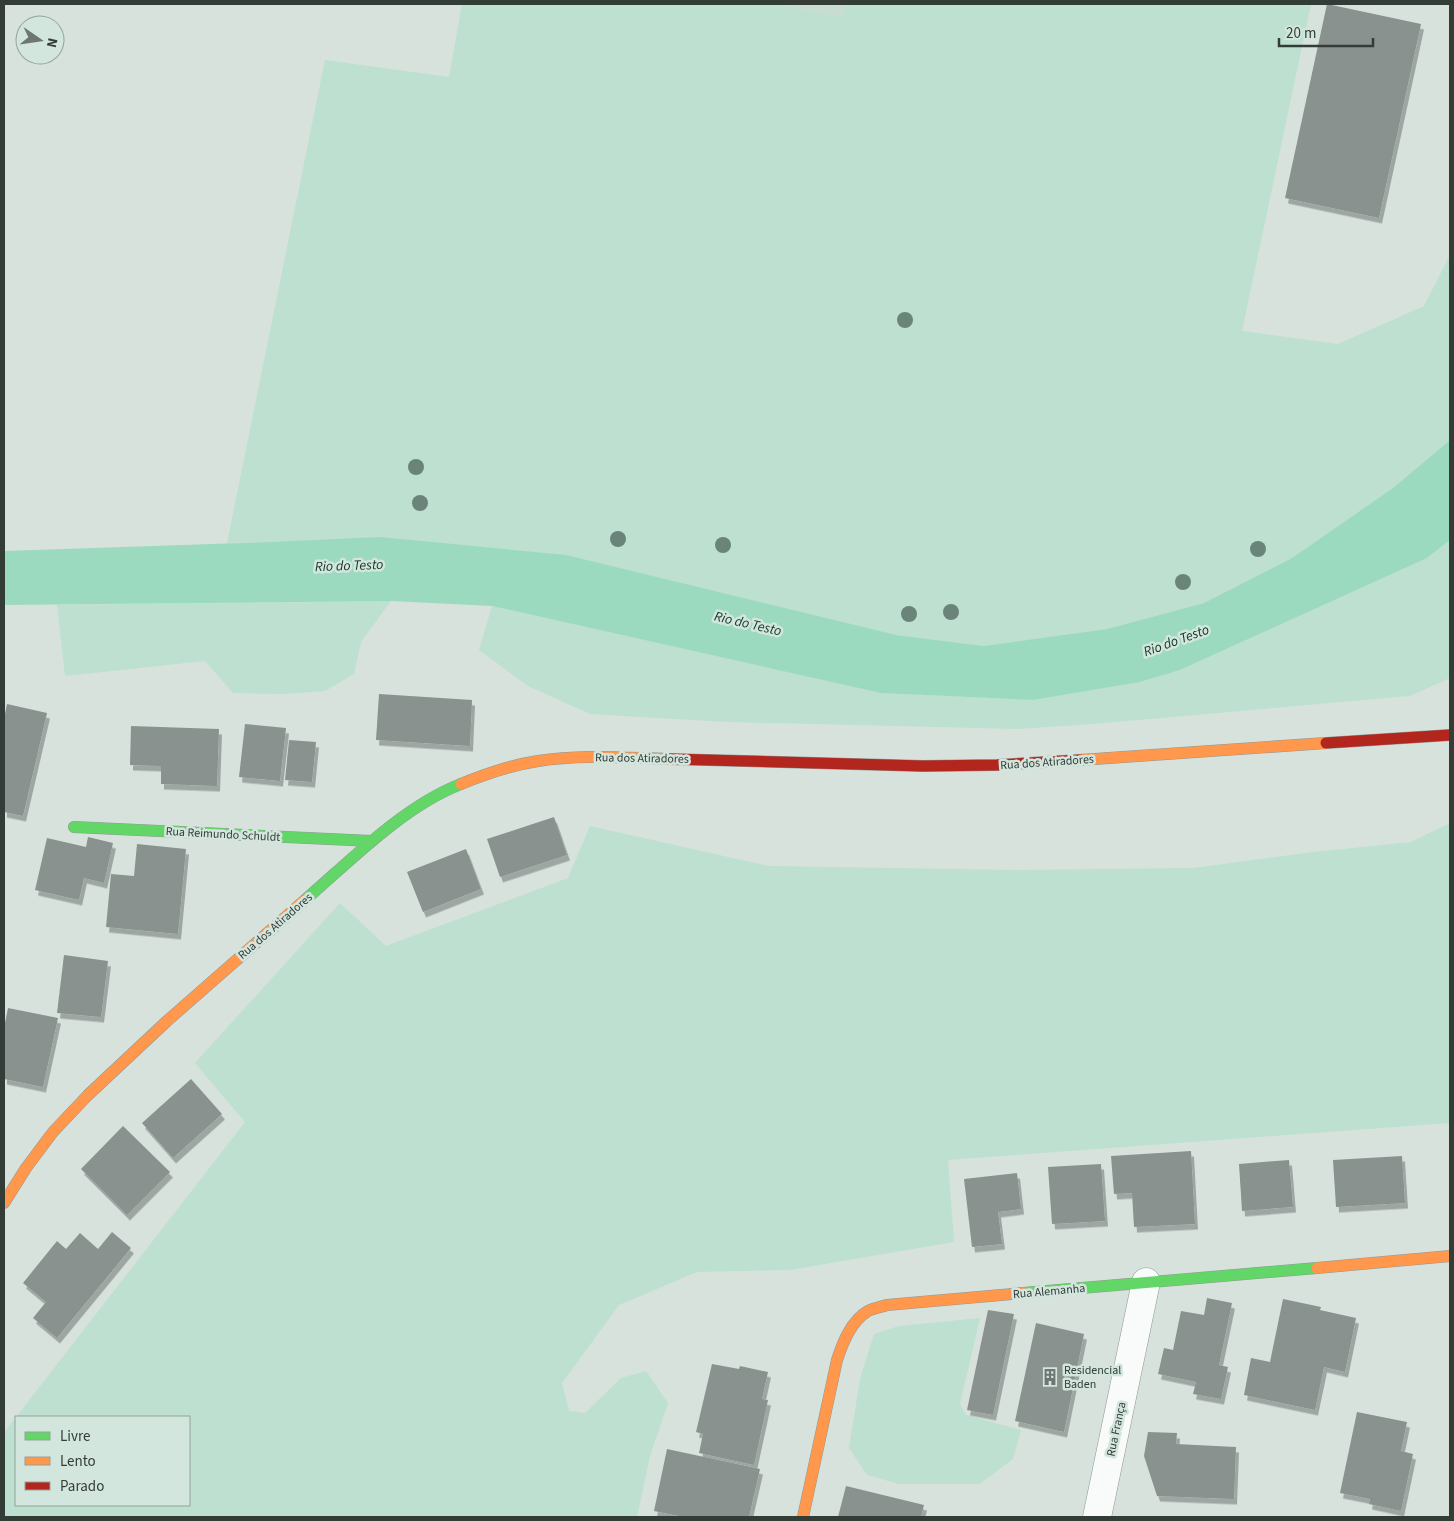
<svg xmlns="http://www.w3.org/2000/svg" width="1454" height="1521" font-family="'Source Sans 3',sans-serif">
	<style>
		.built { fill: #c8dcd2 }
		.green { fill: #bde0d0; fill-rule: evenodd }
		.water { fill: #9cdabf }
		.building { fill: #89928e; filter: url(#shadow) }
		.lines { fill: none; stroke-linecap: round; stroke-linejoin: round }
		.street-casing { stroke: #919995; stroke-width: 29 }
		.fast-casing { stroke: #919995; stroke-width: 12 }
		.slow-casing { stroke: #919995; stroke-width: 12 }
		.jam-casing { stroke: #919995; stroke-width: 12 }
		.street { stroke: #f9fbfa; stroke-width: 28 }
		.fast { stroke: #63d668; stroke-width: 11 }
		.slow { stroke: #ff974d; stroke-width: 11 }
		.jam { stroke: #b3261e; stroke-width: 11 }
		.tree { fill: #6a847a }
		.labels { text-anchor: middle; stroke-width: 5; stroke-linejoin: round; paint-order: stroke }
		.street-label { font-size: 12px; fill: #343c38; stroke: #d3e6dd }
		.poi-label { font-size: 12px; fill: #343c38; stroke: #d3e6dd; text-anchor: start }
		.water-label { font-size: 14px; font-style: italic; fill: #103628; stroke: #d3e6dd }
	</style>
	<defs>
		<filter id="shadow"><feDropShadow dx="3" dy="5.5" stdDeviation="0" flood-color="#0004"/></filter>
	</defs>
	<rect width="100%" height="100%" fill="#d7e2dd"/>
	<!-- built -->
	<polygon class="built" points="774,4 846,4 843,17"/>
	<!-- green -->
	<g class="green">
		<polygon points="462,4 774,4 843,17 846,4 1311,4 1242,331 1338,344 1424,306 1450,255 1450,440 1393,488 1292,558 1204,603 1107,629 984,646 896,635 271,542 227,543 325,60 449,77"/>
		<polygon points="1450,540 1450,678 1410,696 1093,724 1018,729 727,722 590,714 528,686 479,650 492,606 881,693 1033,700 1140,682 1180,670 1427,558"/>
		<polygon points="391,601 361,642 354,674 325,691 284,694 233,693 205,661 65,676 57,605"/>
		<path d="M 1450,823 L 1450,1123 L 948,1160 L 954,1242 L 790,1270 L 697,1272 L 619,1305 L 562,1383 L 569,1411 L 585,1413 L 621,1378 L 646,1371 L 668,1403 L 650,1456 L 637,1517 L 4,1517 L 4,1436 L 6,1430 L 245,1122 L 195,1063 L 340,903 L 386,946 L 568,878 L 590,826 L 769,866 L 1016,870 L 1193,868 L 1313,852 L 1411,842 ZM 189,1417 L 189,1505 L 16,1505 L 16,1417 Z"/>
		<polygon points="980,1318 960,1404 966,1415 1021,1430 1013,1459 980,1484 899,1484 867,1475 849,1448 860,1379 874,1334 899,1326"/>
	</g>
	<!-- water -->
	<polygon class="water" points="1450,440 1450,540 1427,558 1180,670 1140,682 1033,700 881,693 492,606 391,601 4,605 4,551 271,542 380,537 566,555 896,635 984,646 1107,629 1204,603 1292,558 1393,488"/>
	<!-- building -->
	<g class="building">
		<polygon points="1327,4 1421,24 1379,218 1285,198"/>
		<polygon points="379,694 472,700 470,746 376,740"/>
		<polygon points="7,704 47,713 23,816 4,812 4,719"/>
		<polygon points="245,724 286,728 280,781 239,777"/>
		<polygon points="131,726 219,729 217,786 161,784 161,766 130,765"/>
		<polygon points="289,740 316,742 312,782 285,780"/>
		<polygon points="554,817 567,855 500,877 487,839"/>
		<polygon points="88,837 113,843 104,883 84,878 79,900 35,890 47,838 86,847"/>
		<polygon points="137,844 186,849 178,934 106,927 111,874 134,876"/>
		<polygon points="466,849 481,889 423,912 407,872"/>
		<polygon points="64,955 108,961 101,1017 57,1013"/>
		<polygon points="8,1008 58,1018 43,1087 4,1079 4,1028"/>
		<polygon points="191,1079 222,1114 173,1158 142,1123"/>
		<polygon points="123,1126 170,1172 127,1215 81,1169"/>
		<polygon points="1191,1151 1195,1224 1134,1227 1132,1193 1114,1194 1111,1156"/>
		<polygon points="1402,1156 1405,1203 1336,1207 1333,1160"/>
		<polygon points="1289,1160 1293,1207 1242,1211 1239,1164"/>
		<polygon points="1101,1164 1105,1221 1052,1224 1048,1167"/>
		<polygon points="1017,1173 1021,1209 998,1212 1002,1244 972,1247 964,1179"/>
		<polygon points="112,1232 131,1248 57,1338 33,1318 46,1302 23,1283 57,1241 66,1249 80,1233 98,1249"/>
		<polygon points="1207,1298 1232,1303 1219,1365 1228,1367 1221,1399 1193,1394 1196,1382 1158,1374 1164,1348 1173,1350 1181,1311 1204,1315"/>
		<polygon points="1283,1299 1321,1307 1320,1310 1356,1318 1345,1372 1324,1367 1315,1410 1244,1395 1251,1358 1270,1362"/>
		<polygon points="988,1310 1014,1314 993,1415 967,1410"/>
		<polygon points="1036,1323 1084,1334 1064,1432 1015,1421"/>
		<polygon points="712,1364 739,1369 740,1366 768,1372 762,1399 768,1400 754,1465 699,1453 703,1434 696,1432"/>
		<polygon points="1357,1412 1407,1422 1401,1451 1413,1454 1401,1511 1369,1504 1370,1499 1340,1493"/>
		<polygon points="1148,1432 1177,1433 1176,1444 1236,1447 1234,1499 1157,1496 1144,1456"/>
		<polygon points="667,1449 760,1469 749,1517 684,1517 654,1511"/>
		<polygon points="846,1486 924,1505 921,1517 838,1517"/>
	</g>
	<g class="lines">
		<!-- street casing -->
		<g class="street-casing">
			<polyline id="street" points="1097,1517 1146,1282"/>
		</g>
		<!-- fast casing -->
		<g class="fast-casing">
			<g id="fast">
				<polyline points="74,827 372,841"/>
				<path d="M 305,900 C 351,860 404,806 461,784"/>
				<polyline points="1023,1293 1317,1268"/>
			</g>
		</g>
		<!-- slow casing -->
		<g class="slow-casing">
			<g id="slow">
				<polyline points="1080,760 1326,743"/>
				<path d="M 461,784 C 485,774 512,765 538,761 C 582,754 626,758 669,759"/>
				<polyline points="4,1203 26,1168 53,1132 88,1095 167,1021 305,900"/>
				<polyline points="1317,1268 1450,1256"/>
				<path d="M 803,1517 L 837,1360 C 843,1342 851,1321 868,1311 C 874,1308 881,1307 887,1305 L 1023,1293"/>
			</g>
		</g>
		<!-- jam casing -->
		<g class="jam-casing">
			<g id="jam">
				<polyline points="1326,743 1450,735"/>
				<polyline points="669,759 923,766 997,765 1080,760"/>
			</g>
		</g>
		<!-- street -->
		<use href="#street" class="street"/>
		<!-- fast -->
		<use href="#fast" class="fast"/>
		<!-- slow -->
		<use href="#slow" class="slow"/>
		<!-- jam -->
		<use href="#jam" class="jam"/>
	</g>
	<!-- trees -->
	<g class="tree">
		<circle cx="905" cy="320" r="8"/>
		<circle cx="416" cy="467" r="8"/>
		<circle cx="420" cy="503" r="8"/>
		<circle cx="618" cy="539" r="8"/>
		<circle cx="723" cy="545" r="8"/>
		<circle cx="1258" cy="549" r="8"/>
		<circle cx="1183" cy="582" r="8"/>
		<circle cx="951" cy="612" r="8"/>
		<circle cx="909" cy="614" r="8"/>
	</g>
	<!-- icons -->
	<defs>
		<g id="building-bare" transform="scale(1.35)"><path d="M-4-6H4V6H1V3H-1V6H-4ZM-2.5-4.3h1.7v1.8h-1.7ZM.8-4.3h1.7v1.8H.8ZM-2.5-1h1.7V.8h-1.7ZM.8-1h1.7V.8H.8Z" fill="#6d7672" stroke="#d3e6dd" stroke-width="2.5" paint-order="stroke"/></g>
	</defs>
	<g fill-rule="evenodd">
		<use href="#building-bare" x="1050" y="1377"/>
	</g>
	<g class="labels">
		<!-- street labels -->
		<g class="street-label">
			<text transform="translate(642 758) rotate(1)" y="4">Rua dos Atiradores</text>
			<text transform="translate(1047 762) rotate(-4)" y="4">Rua dos Atiradores</text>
			<text transform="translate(223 834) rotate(3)" y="4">Rua Reimundo Schuldt</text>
			<text transform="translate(275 926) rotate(-41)" y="4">Rua dos Atiradores</text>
			<text transform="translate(1049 1291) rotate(-5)" y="4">Rua Alemanha</text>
			<text transform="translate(1116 1429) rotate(-78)" y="4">Rua França</text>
		</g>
		<!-- poi labels -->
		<g class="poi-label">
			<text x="1064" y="1374">Residencial<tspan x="1064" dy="14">Baden</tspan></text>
		</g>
		<!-- water labels -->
		<g class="water-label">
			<text transform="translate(349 565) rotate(-2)" y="5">Rio do Testo</text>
			<text transform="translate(748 623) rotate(13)" y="5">Rio do Testo</text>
			<text transform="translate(1176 640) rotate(-20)" y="5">Rio do Testo</text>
		</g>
	</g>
	<!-- border -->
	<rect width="1454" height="1521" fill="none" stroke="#343c38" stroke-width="10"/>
	<!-- legend -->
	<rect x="15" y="1416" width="175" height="90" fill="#d3e6dd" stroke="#93a29b"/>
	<rect x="25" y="1432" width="25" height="8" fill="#63d668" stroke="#93a29b"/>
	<text x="60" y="1441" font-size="15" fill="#343c38">Livre</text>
	<rect x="25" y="1457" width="25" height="8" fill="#ff974d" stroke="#93a29b"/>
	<text x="60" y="1466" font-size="15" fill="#343c38">Lento</text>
	<rect x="25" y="1482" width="25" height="8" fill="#b3261e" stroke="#93a29b"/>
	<text x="60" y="1491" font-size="15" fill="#343c38">Parado</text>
	<!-- north arrow -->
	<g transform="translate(40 40) rotate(103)"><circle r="24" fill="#d3e6dd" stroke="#93a29b"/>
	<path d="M0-4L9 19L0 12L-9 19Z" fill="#6d7672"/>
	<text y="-8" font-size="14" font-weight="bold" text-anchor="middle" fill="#343c38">N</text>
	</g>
	<!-- scale -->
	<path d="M1279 38v8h94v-8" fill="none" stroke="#343c38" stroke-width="2.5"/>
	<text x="1286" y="38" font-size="15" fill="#343c38" stroke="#d3e6dd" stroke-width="4" paint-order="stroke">20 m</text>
</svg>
